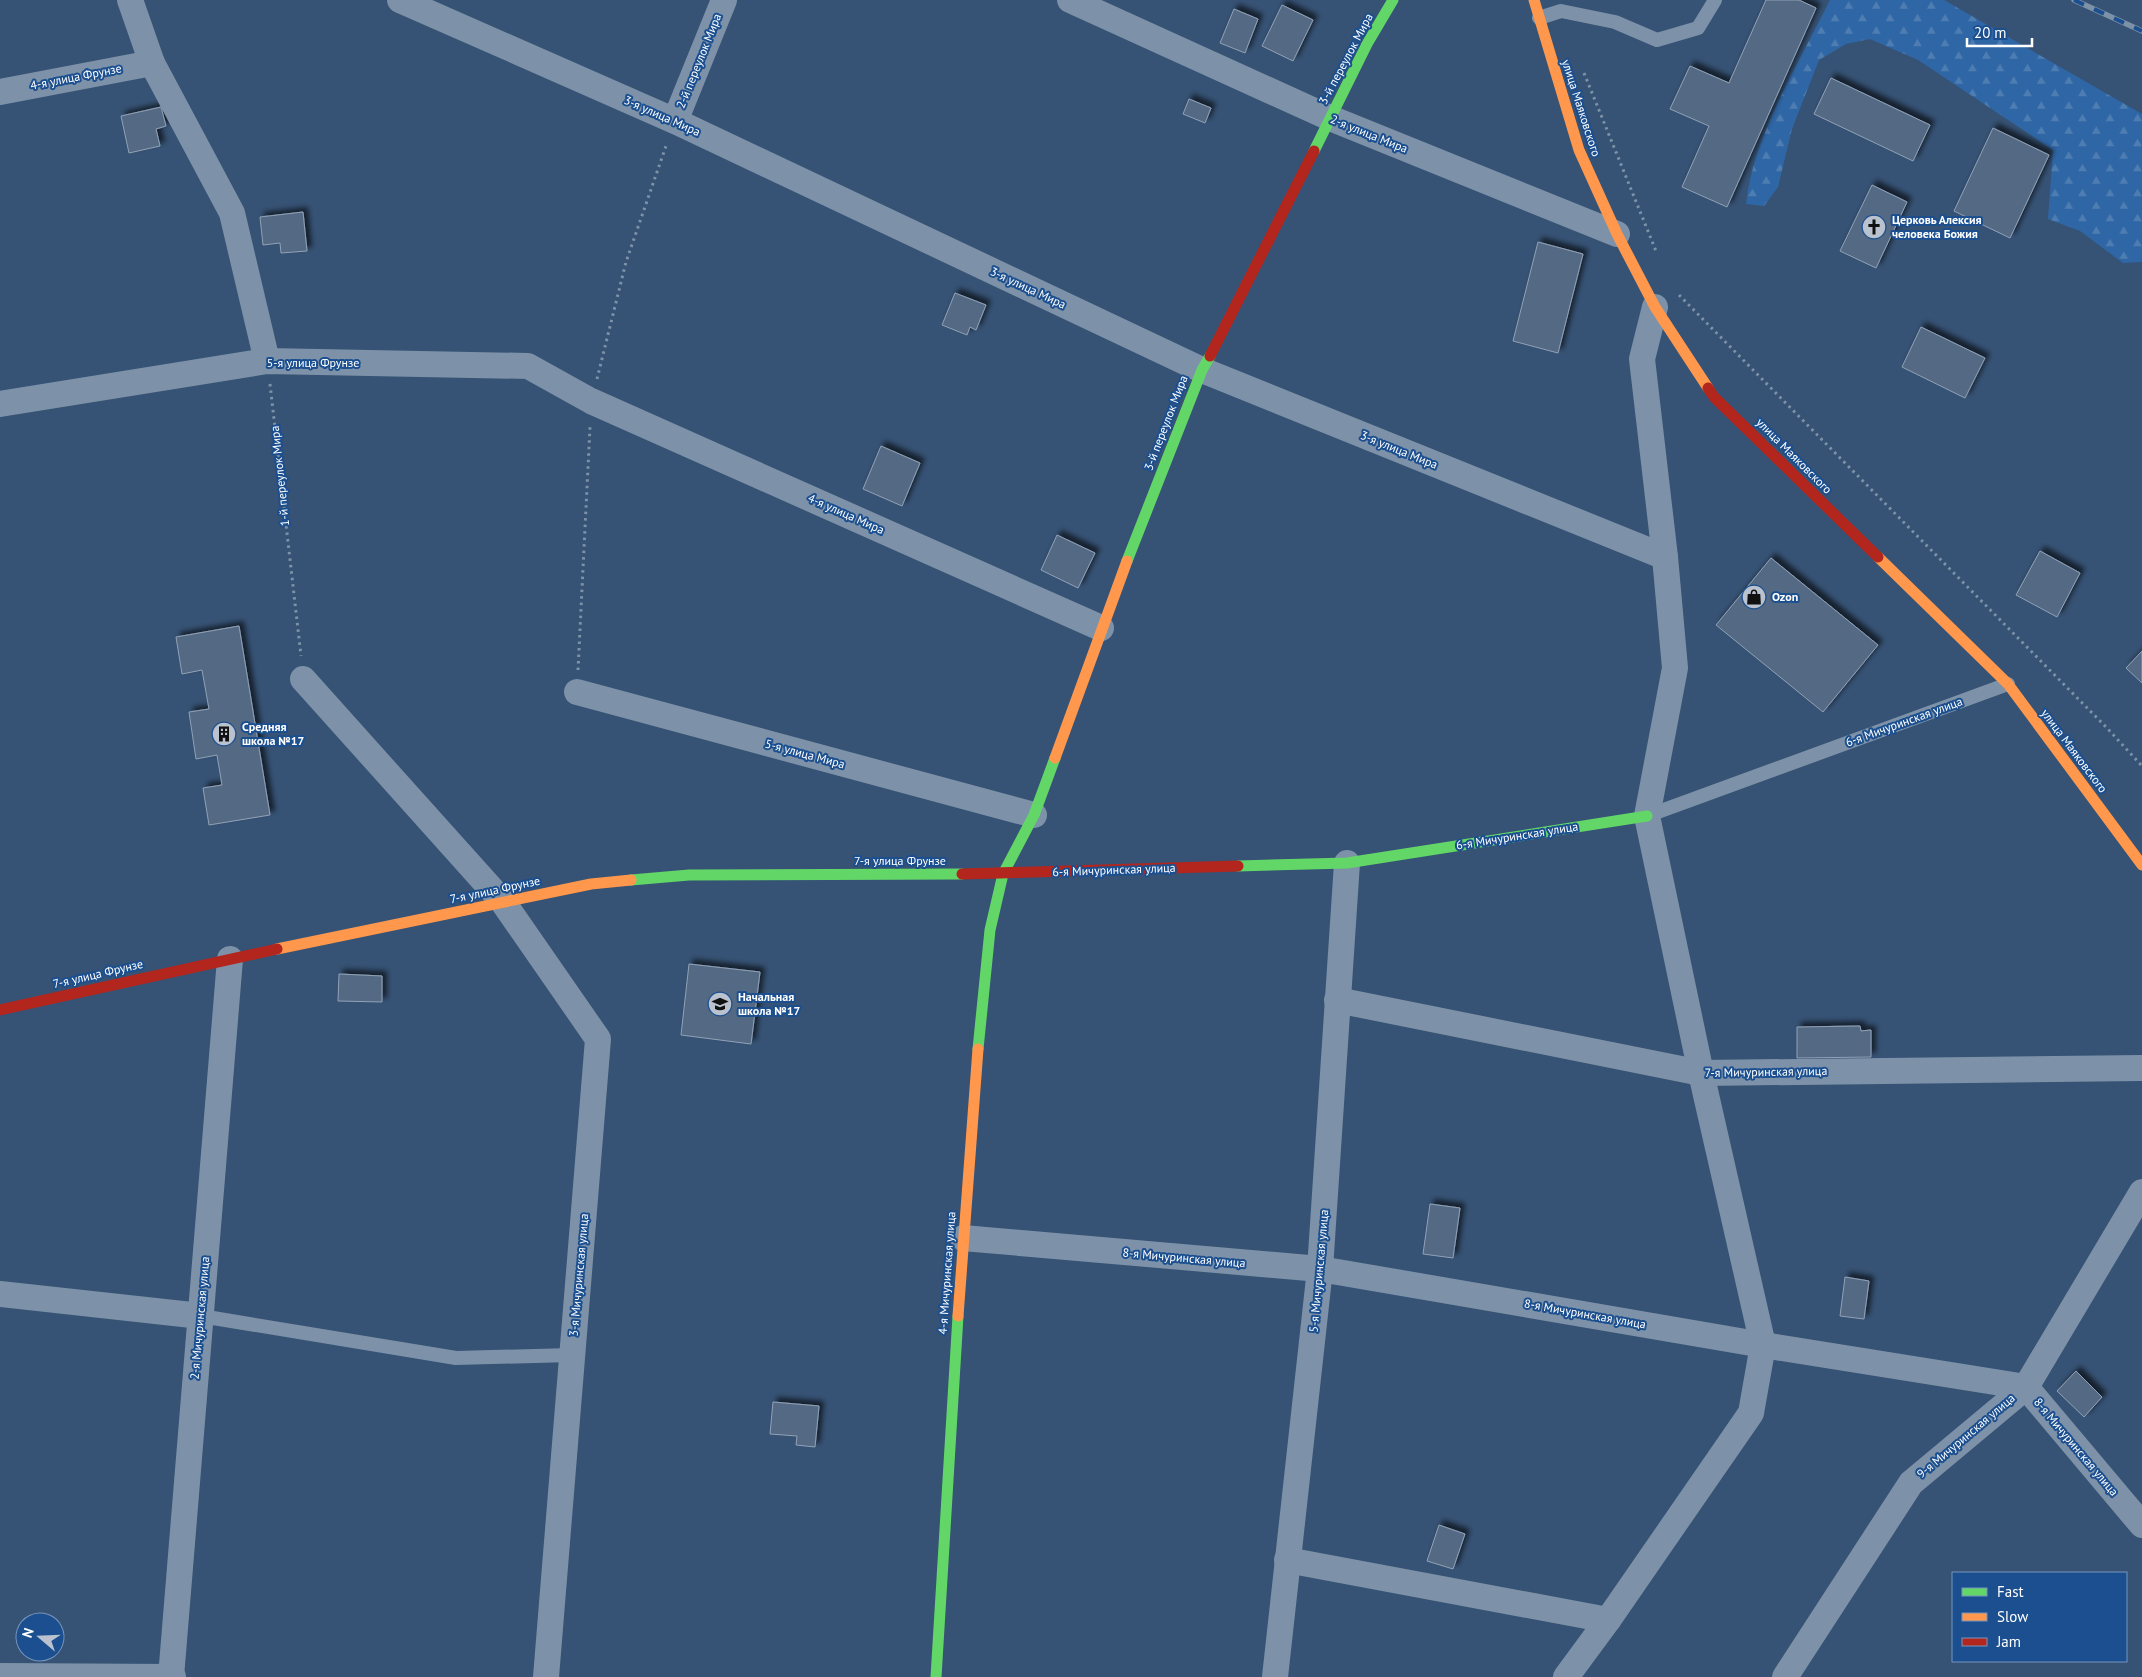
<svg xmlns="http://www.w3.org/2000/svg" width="2142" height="1677" font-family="'PT Sans',sans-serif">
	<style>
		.forest { fill: url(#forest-firs) }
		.building { fill: #526984; stroke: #92a2b6; filter: url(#shadow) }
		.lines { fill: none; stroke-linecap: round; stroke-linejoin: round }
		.path { stroke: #7d92a8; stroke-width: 3; stroke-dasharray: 2.5 4; stroke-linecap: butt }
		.lane { stroke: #7d92a8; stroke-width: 14 }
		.street { stroke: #7d92a8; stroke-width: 26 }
		.fast { stroke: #63d668; stroke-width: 11 }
		.slow { stroke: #ff974d; stroke-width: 11 }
		.jam { stroke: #b3261e; stroke-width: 11 }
		.rail-casing { stroke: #7e92a7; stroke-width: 5.5 }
		.rail { stroke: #1b4f8f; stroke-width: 4; stroke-dasharray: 11; stroke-linecap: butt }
		.labels { text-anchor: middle; stroke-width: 4; stroke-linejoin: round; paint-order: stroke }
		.street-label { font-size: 12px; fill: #fff; stroke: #1b4f8f }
		.poi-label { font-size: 12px; font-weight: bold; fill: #fff; stroke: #1b4f8f; text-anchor: start }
	</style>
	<defs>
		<pattern id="forest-firs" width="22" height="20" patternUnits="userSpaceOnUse" patternTransform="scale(1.25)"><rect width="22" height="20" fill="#2f66a5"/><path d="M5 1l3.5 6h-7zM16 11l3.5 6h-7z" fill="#4e7db2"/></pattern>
		<filter id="shadow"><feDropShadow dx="4.5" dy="-4.5" stdDeviation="2.5" flood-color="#0009"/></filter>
	</defs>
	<rect width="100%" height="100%" fill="#365274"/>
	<!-- forest -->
	<path class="forest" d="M 1830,0 L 1944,0 L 2142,114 L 2142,262 L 2123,263 L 2080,231 L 2048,219 L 2053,150 L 1918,60 L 1870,39 L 1846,44 L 1819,60 L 1792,129 L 1778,187 L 1764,206 L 1746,204 C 1753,136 1800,61 1830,0 Z"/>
	<!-- building -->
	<g class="building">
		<polygon points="1766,0 1799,0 1816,8 1727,207 1682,187 1709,126 1670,109 1690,66 1729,83"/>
		<polygon points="1282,5 1313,20 1293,61 1262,46"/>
		<polygon points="1234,9 1258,19 1245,53 1220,43"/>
		<polygon points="1831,78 1930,125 1913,161 1814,114"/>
		<polygon points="1189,99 1211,108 1205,123 1183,114"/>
		<polygon points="161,107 166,126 156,129 160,146 129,153 121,116"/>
		<polygon points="1993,128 2049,155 2010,238 1954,211"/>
		<polygon points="1872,185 1907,202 1876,268 1840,251"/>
		<polygon points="303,212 307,251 281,253 280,243 263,245 260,217"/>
		<polygon points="1538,242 1583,254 1558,353 1513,341"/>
		<polygon points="955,293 986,305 976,330 970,327 967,335 942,325"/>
		<polygon points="1921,327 1985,358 1965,398 1902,367"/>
		<polygon points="881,446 920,463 902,506 863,489"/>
		<polygon points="1057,535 1095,553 1078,588 1041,570"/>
		<polygon points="2040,551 2080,573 2057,617 2016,595"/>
		<polygon points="1771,558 1878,645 1823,712 1716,625"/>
		<polygon points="239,626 270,815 209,825 203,788 222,785 217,755 196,759 189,712 209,709 202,670 182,674 176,637"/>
		<polygon points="2142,651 2142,683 2126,668"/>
		<polygon points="689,964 760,972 751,1044 681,1035"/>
		<polygon points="339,974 382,976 382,1002 338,1001"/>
		<polygon points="1860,1026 1861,1031 1871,1030 1871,1057 1797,1058 1797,1027"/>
		<polygon points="1430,1204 1460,1208 1453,1258 1423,1254"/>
		<polygon points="1845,1277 1869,1281 1864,1319 1840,1316"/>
		<polygon points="2076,1371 2102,1397 2084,1417 2057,1391"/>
		<polygon points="773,1402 819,1406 815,1447 796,1445 797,1436 770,1434"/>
		<polygon points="1439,1525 1465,1534 1453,1569 1427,1561"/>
	</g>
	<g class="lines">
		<!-- path -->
		<g class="path">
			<polyline points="1584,73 1656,251"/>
			<polyline points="1679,295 2107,728 2142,766"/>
			<polyline points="597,379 626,262 667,143"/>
			<polyline points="270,384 301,656"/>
			<polyline points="578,670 590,427"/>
		</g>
		<!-- lane -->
		<g class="lane">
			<polyline points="1539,18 1561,11 1615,22 1657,40 1698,28 1715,0"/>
			<polyline points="1647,816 2008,684"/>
			<polyline points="201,1316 456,1358 572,1355"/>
		</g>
		<!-- street -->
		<g class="street">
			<polyline points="130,0 152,63 232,213 267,361"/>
			<polyline points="400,0 675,121 1202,370 1665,557"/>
			<polyline points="1070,0 1330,118 1617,234"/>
			<polyline points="0,92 152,63"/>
			<polyline points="675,121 724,0"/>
			<polyline points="0,404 267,361 528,366 591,401 1101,628"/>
			<polyline points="303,679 503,902 598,1039 546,1677"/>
			<polyline points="577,692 1034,815"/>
			<polyline points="1337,1000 1701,1073 2142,1068"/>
			<polyline points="963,1238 1320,1269 1763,1345 2026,1387 2142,1525"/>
			<polyline points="0,1294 201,1316"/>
			<polyline points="1287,1560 1608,1620"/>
			<polyline points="0,1676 173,1677"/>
			<polyline points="171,1677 230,959"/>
			<polyline points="1275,1677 1320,1269 1347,863"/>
			<polyline points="1566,1677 1608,1620 1751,1413 1763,1345 1701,1073 1647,816 1675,668 1665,557 1642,359 1655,307"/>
			<polyline points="1785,1677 1911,1483 2026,1387 2142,1192"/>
		</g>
		<!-- fast -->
		<g class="fast">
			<polyline points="1314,151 1367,44 1393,0"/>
			<polyline points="1127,561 1202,370 1210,356"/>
			<polyline points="1238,866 1347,863 1647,816"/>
			<polyline points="631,880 689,875 962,874"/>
			<polyline points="978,1049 990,930 1003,874 1034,815 1055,758"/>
			<polyline points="936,1677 958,1316"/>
		</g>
		<!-- slow -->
		<g class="slow">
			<polyline points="1534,0 1579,150 1617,234 1655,307 1708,388"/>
			<polyline points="1878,557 2008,684 2142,865"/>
			<polyline points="1055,758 1127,561"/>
			<polyline points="277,949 591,884 631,880"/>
			<polyline points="958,1316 978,1049"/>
		</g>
		<!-- jam -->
		<g class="jam">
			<polyline points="1210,356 1314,151"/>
			<polyline points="1708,388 1714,397 1878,557"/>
			<polyline points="962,874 1238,866"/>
			<polyline points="0,1010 277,949"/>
		</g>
		<!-- rail casing -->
		<g class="rail-casing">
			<polyline id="rail" points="2074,0 2142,31"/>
		</g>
		<!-- rail -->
		<use href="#rail" class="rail"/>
	</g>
	<!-- icons -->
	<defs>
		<g id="church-disc" transform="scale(1.25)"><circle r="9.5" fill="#b9c2ce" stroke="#1b4f8f"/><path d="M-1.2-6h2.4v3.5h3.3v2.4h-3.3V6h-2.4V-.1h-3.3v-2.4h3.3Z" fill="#111"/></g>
		<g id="shop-disc" transform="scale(1.25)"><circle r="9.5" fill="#b9c2ce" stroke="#1b4f8f"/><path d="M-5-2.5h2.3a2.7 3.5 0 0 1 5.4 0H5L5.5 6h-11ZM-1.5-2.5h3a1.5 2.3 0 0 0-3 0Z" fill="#111"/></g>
		<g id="building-disc" transform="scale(1.25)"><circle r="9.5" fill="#b9c2ce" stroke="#1b4f8f"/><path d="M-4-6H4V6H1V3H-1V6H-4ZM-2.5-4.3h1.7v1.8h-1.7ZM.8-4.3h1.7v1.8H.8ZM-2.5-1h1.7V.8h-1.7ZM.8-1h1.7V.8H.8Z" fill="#111"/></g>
		<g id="school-disc" transform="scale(1.25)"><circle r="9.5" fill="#b9c2ce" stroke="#1b4f8f"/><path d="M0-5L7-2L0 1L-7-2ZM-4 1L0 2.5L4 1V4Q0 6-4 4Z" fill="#111"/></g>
	</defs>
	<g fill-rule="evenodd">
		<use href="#church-disc" x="1874" y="227"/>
		<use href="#shop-disc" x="1754" y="597"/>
		<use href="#building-disc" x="224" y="734"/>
		<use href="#school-disc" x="720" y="1004"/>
	</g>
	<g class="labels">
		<!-- street labels -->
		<g class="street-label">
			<text transform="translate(1346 59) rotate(-62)" y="4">3-й переулок Мира</text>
			<text transform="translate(699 61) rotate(-68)" y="4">2-й переулок Мира</text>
			<text transform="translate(76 77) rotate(-11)" y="4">4-я улица Фрунзе</text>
			<text transform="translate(1581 108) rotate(72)" y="4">улица Маяковского</text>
			<text transform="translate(662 116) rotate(24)" y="4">3-я улица Мира</text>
			<text transform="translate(1369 134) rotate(22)" y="4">2-я улица Мира</text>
			<text transform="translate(1028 288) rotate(25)" y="4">3-я улица Мира</text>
			<text x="313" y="367">5-я улица Фрунзе</text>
			<text transform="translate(1166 423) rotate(-69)" y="4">3-й переулок Мира</text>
			<text transform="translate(1399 450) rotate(22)" y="4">3-я улица Мира</text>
			<text transform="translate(1794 456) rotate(45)" y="4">улица Маяковского</text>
			<text transform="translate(280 476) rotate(-96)" y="4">1-й переулок Мира</text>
			<text transform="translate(846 514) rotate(24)" y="4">4-я улица Мира</text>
			<text transform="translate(1904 722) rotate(-20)" y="4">6-я Мичуринская улица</text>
			<text transform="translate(2074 751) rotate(53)" y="4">улица Маяковского</text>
			<text transform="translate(805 754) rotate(15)" y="4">5-я улица Мира</text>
			<text transform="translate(1517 836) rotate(-9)" y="4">6-я Мичуринская улица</text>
			<text x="900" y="865">7-я улица Фрунзе</text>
			<text transform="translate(1114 870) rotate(-2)" y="4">6-я Мичуринская улица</text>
			<text transform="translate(495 890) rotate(-12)" y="4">7-я улица Фрунзе</text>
			<text transform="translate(98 974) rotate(-13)" y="4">7-я улица Фрунзе</text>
			<text transform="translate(1766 1072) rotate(-1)" y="4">7-я Мичуринская улица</text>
			<text transform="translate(1184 1258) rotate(5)" y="4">8-я Мичуринская улица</text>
			<text transform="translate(1319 1271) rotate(-85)" y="4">5-я Мичуринская улица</text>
			<text transform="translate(947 1273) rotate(-86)" y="4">4-я Мичуринская улица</text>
			<text transform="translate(579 1275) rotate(-85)" y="4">3-я Мичуринская улица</text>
			<text transform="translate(1585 1314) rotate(10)" y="4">8-я Мичуринская улица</text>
			<text transform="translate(200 1318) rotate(-85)" y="4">2-я Мичуринская улица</text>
			<text transform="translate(1966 1436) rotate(-40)" y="4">9-я Мичуринская улица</text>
			<text transform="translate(2076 1447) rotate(50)" y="4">8-я Мичуринская улица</text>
		</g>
		<!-- poi labels -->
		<g class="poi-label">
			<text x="1892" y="224">Церковь Алексия<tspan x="1892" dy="14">человека Божия</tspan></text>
			<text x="1772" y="601">Ozon</text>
			<text x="242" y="731">Средняя<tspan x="242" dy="14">школа №17</tspan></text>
			<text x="738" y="1001">Начальная<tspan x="738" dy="14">школа №17</tspan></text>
		</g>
	</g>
	<!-- legend -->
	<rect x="1952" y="1572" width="175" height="90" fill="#1b4f8f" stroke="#7695bc"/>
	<rect x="1962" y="1588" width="25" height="8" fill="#63d668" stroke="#7695bc"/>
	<text x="1997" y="1597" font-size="15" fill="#ffffff">Fast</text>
	<rect x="1962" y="1613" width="25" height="8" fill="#ff974d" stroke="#7695bc"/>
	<text x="1997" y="1622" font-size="15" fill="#ffffff">Slow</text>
	<rect x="1962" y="1638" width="25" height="8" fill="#b3261e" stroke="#7695bc"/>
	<text x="1997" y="1647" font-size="15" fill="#ffffff">Jam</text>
	<!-- north arrow -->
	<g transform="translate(40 1637) rotate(289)"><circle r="24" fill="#1b4f8f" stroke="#7695bc"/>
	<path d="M0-4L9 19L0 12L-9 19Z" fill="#b9c2ce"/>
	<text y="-8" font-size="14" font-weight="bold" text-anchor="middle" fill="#ffffff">N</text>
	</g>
	<!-- scale -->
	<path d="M1967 38v8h65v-8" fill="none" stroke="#ffffff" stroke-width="2.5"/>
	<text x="1974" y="38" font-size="15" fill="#ffffff" stroke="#1b4f8f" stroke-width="4" paint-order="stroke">20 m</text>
</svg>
